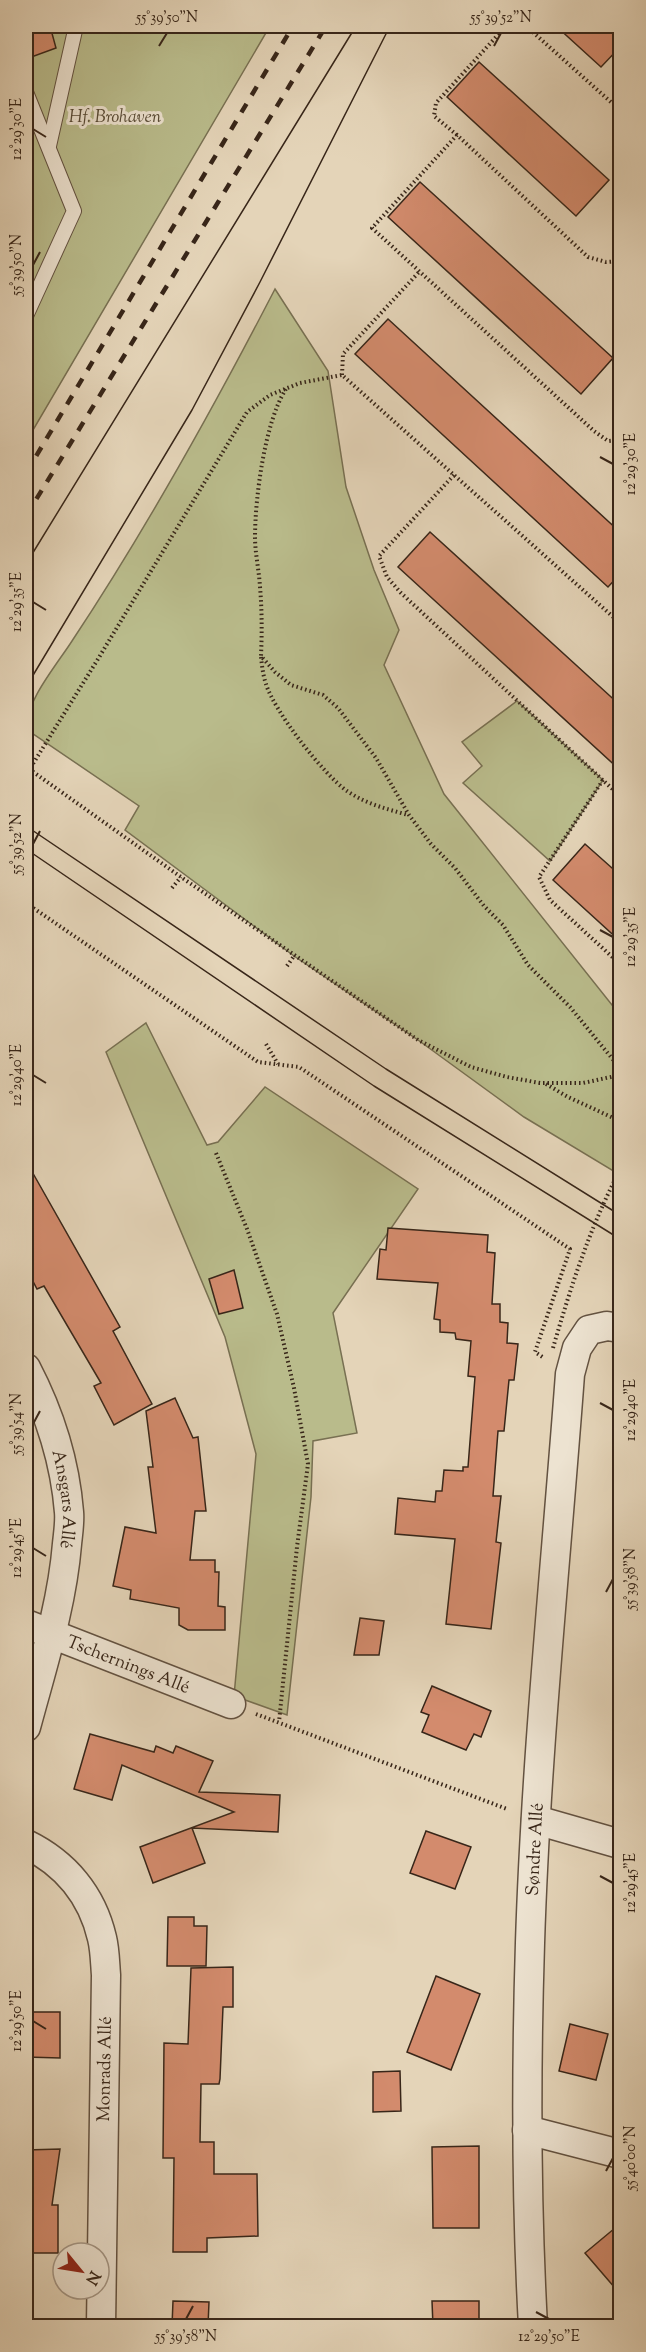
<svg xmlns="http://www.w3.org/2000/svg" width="646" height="2352" font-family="'Sorts Mill Goudy',serif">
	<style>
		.green { fill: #b9bb8b; stroke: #787052; stroke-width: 1.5 }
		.building { fill: #d38b6d; stroke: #382619; stroke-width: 1.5 }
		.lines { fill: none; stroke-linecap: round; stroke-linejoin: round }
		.lane-casing { stroke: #635241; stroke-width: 16 }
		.street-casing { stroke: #635241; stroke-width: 31 }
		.path { stroke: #382619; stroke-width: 4; stroke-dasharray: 1.5 3; stroke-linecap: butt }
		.lane { stroke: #ede3d1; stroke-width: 14 }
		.street { stroke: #ede3d1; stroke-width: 28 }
		.tram { stroke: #382619; stroke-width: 1.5 }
		.rail { stroke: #382619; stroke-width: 4.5; stroke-dasharray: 10 10; stroke-linecap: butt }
		.path-bridge { stroke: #382619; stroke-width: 4; stroke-dasharray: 1.5 3; stroke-linecap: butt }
		.ticks { fill: none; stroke: #382619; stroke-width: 2 }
		.labels { text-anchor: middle; stroke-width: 6; stroke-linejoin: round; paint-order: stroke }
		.park-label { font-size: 18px; font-style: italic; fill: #584b36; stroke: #ede3d1 }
		.street-label { font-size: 18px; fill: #382619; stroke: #ede3d1 }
		.neatline { fill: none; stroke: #382619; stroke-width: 2 }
		.ticks-label { font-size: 15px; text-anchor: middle; fill: #382619 }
	</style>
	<rect width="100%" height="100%" fill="#e4d4b8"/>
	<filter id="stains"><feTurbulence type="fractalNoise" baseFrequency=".00333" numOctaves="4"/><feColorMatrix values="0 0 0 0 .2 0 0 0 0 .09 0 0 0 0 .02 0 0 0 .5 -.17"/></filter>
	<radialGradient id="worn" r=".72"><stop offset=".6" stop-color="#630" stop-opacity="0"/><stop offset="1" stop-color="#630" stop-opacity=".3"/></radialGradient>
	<!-- green -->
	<g class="green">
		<polygon points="26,26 270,26 26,442"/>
		<path d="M 275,289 L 328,371 L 346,487 L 374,570 L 399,630 L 384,665 L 444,794 L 620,1015 L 620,1175 L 524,1117 L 418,1040 L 294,956 L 125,830 L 139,806 L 26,729 C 25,702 58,663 72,641 C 147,528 213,409 275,289 Z"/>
		<polygon points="517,701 603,780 550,861 463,783 482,766 462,742"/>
		<polygon points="146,1023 207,1145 218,1142 265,1087 418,1189 333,1313 357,1433 313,1441 311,1497 287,1715 234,1696 256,1454 225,1337 106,1052"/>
	</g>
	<!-- building -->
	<g class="building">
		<polygon points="26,26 50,26 56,48 26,59"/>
		<polygon points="556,26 621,26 621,46 601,67"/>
		<polygon points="479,62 609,180 576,216 447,97"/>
		<polygon points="420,182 613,358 581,394 388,217"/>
		<polygon points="388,319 621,533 621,573 608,587 355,354"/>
		<polygon points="430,532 621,706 621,771 398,567"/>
		<polygon points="585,844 621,876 621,942 553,880"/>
		<polygon points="26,1161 120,1327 113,1331 152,1404 114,1425 94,1386 101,1383 44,1286 37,1289 26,1268"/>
		<polygon points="388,1228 488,1235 487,1252 495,1253 492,1304 500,1304 500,1322 508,1323 507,1343 518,1344 514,1380 509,1380 504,1431 498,1431 493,1496 501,1496 496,1542 501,1543 491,1629 446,1624 455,1539 395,1534 398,1498 435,1502 436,1491 442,1491 444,1470 463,1471 463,1467 468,1467 475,1377 468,1376 471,1341 456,1339 455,1333 440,1332 440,1320 434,1319 438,1283 377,1279 380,1249 386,1250"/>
		<polygon points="234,1270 243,1308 219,1314 209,1279"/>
		<polygon points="175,1398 193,1438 198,1437 206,1511 195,1511 190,1560 215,1560 215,1572 219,1572 218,1606 225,1607 225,1630 188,1630 179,1625 179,1608 130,1599 131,1590 113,1586 125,1527 156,1533 148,1467 153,1467 146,1411"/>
		<polygon points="360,1618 384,1621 379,1655 354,1655"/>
		<polygon points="432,1686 491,1711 481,1737 474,1734 466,1750 422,1732 429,1715 421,1712"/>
		<polygon points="90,1734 154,1752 156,1746 173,1753 176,1746 213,1761 199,1792 280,1795 278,1832 192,1828 205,1863 153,1883 140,1847 234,1812 122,1765 112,1800 74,1789"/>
		<polygon points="426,1831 471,1847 455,1889 410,1873"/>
		<polygon points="168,1917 194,1917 194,1926 207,1926 206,1966 167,1966"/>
		<polygon points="233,1967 233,2007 223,2007 220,2079 219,2084 201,2084 200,2142 214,2142 214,2174 257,2174 258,2236 207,2238 207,2252 173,2252 174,2158 163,2158 164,2043 188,2044 191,1968"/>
		<polygon points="436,1976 480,1994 451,2070 407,2052"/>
		<polygon points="26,2012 60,2012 60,2058 26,2057"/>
		<polygon points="570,2024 608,2034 596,2080 559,2071"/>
		<polygon points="400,2071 401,2111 373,2112 373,2072"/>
		<polygon points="479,2146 479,2228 433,2228 432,2147"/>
		<polygon points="60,2149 52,2205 58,2205 58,2253 26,2253 26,2150"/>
		<polygon points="621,2223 621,2295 585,2253"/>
		<polygon points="173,2301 209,2302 208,2326 172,2326"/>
		<polygon points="432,2301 479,2301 479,2326 433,2326"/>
	</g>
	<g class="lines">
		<!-- lane casing -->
		<g class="lane-casing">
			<g id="lane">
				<polyline points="26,92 74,211 26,316"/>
				<polyline points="49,146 76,26"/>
			</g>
		</g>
		<!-- street casing -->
		<g class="street-casing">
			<g id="street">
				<path id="s1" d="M 26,1368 C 49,1412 65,1462 69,1512 C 70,1522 68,1534 67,1544 C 62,1606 42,1667 26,1727"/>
				<path id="s2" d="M 26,1624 L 231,1704"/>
				<polyline points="536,1820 620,1844"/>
				<path d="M 26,1844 C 65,1863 92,1895 102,1938 C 105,1950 105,1963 106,1975 L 101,2326"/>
				<polyline points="527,2130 620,2154"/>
				<path id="s3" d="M 533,2326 C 526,2199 526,2071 530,1943 C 536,1753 556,1563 570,1374 L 577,1348 L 589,1330 L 607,1326 L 620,1328"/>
			</g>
		</g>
		<!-- path -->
		<g class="path">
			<polyline points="526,26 613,104 620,108"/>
			<polyline points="457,135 434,116 436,103 506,26"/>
			<polyline points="620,261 606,262 588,257 457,135 372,228 594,431 608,441 620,440"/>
			<polyline points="342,375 343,354 420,271"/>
			<path d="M 286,389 C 265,421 255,498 255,537 C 255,553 259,570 260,587 C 262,610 262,633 261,656 L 275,672 L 291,685 L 323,695 L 338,708 L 376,758 L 409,815 L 431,844 L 455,868 L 484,906 L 503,925 L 528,965 L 570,1007 L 620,1068"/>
			<polyline points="454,475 379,556 387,577 401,593 620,796"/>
			<polyline points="26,623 29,617"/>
			<path d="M 261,657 C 262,666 263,675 266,684 C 274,711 324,775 347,791 C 366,804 387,809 408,815"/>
			<polyline points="29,769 181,877 418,1040 471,1067 507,1077 540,1083 583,1083 620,1075"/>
			<polyline points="26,775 98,659 247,412 270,395 300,383 342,375 620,623"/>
			<polyline points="603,780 539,877 550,900 620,964"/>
			<polyline points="172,888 181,877"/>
			<polyline points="26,903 258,1062 299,1067 570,1249 535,1352 544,1358"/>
			<polyline points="287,966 294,956"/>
			<polyline points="266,1044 278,1064"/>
			<polyline points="618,1076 620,1087"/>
			<polyline points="546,1084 568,1097 620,1121"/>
			<polyline points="216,1153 247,1229 277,1314 294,1388 308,1464 297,1547 279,1722"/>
			<polyline points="256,1714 507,1809"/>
		</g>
		<!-- lane -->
		<use href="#lane" class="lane"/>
		<!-- street -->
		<use href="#street" class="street"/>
		<!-- tram -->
		<g class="tram">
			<polyline points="26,564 356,26"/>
			<polyline points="26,687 192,410 260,282 390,26"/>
			<polyline points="26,826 386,1069 620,1215"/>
			<polyline points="26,849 374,1086 620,1239"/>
		</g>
		<!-- rail -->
		<g class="rail">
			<polyline points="26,473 293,26"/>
			<polyline points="26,516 326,26"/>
		</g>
		<!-- path-bridge -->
		<path class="path-bridge" d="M 553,1348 C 571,1286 590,1227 620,1170"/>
	</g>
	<!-- ticks -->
	<path class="ticks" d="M 159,46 L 167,33M 494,46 L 501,33M 33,129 L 46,137M 33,265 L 40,252M 600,457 L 613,464M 33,602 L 46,610M 33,844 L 40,831M 600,930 L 613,937M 33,1075 L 46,1083M 600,1403 L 613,1410M 33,1424 L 40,1411M 33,1548 L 46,1556M 606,1592 L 613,1579M 600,1876 L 613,1883M 33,2021 L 46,2029M 606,2171 L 613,2158M 536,2312 L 549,2319M 186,2319 L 193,2306"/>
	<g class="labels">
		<!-- park labels -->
		<g class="park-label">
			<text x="115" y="122">Hf. Brohaven</text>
		</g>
		<!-- street labels -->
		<g class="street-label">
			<text dy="6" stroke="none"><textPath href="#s1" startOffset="138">Ansgars Allé</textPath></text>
			<text dy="6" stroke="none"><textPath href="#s2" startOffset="110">Tschernings Allé</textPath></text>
			<text dy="6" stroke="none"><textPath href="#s3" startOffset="477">Søndre Allé</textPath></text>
			<text transform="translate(104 2069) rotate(-89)" y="6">Monrads Allé</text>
		</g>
	</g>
	<!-- margin -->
	<rect width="646" height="2352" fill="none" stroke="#e4d4b8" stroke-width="66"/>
	<!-- north arrow -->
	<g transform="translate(81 2271) rotate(120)"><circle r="28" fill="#ede3d1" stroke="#a59787" stroke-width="1.5"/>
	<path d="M0-4.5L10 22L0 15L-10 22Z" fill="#8f2418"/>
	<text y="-9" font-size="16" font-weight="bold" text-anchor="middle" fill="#382619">N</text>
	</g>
	<rect x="33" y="33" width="580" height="2286" class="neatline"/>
	<g class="ticks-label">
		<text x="167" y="22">55°39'50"N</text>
		<text x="501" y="22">55°39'52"N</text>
		<text transform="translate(16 129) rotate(-90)" y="5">12°29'30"E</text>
		<text transform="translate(16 265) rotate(-90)" y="5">55°39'50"N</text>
		<text transform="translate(630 464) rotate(-90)" y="5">12°29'30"E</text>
		<text transform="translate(16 602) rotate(-90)" y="5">12°29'35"E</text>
		<text transform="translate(16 844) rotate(-90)" y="5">55°39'52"N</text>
		<text transform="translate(630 937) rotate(-90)" y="5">12°29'35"E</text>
		<text transform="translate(16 1075) rotate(-90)" y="5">12°29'40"E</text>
		<text transform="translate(630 1410) rotate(-90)" y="5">12°29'40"E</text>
		<text transform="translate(16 1424) rotate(-90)" y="5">55°39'54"N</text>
		<text transform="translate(16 1548) rotate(-90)" y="5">12°29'45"E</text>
		<text transform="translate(630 1579) rotate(-90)" y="5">55°39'58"N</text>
		<text transform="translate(630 1883) rotate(-90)" y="5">12°29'45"E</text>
		<text transform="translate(16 2021) rotate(-90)" y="5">12°29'50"E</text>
		<text transform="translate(630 2158) rotate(-90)" y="5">55°40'00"N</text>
		<text x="186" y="2341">55°39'58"N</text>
		<text x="549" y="2341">12°29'50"E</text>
	</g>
	<rect width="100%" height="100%" filter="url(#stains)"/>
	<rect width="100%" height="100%" fill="url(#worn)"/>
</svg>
